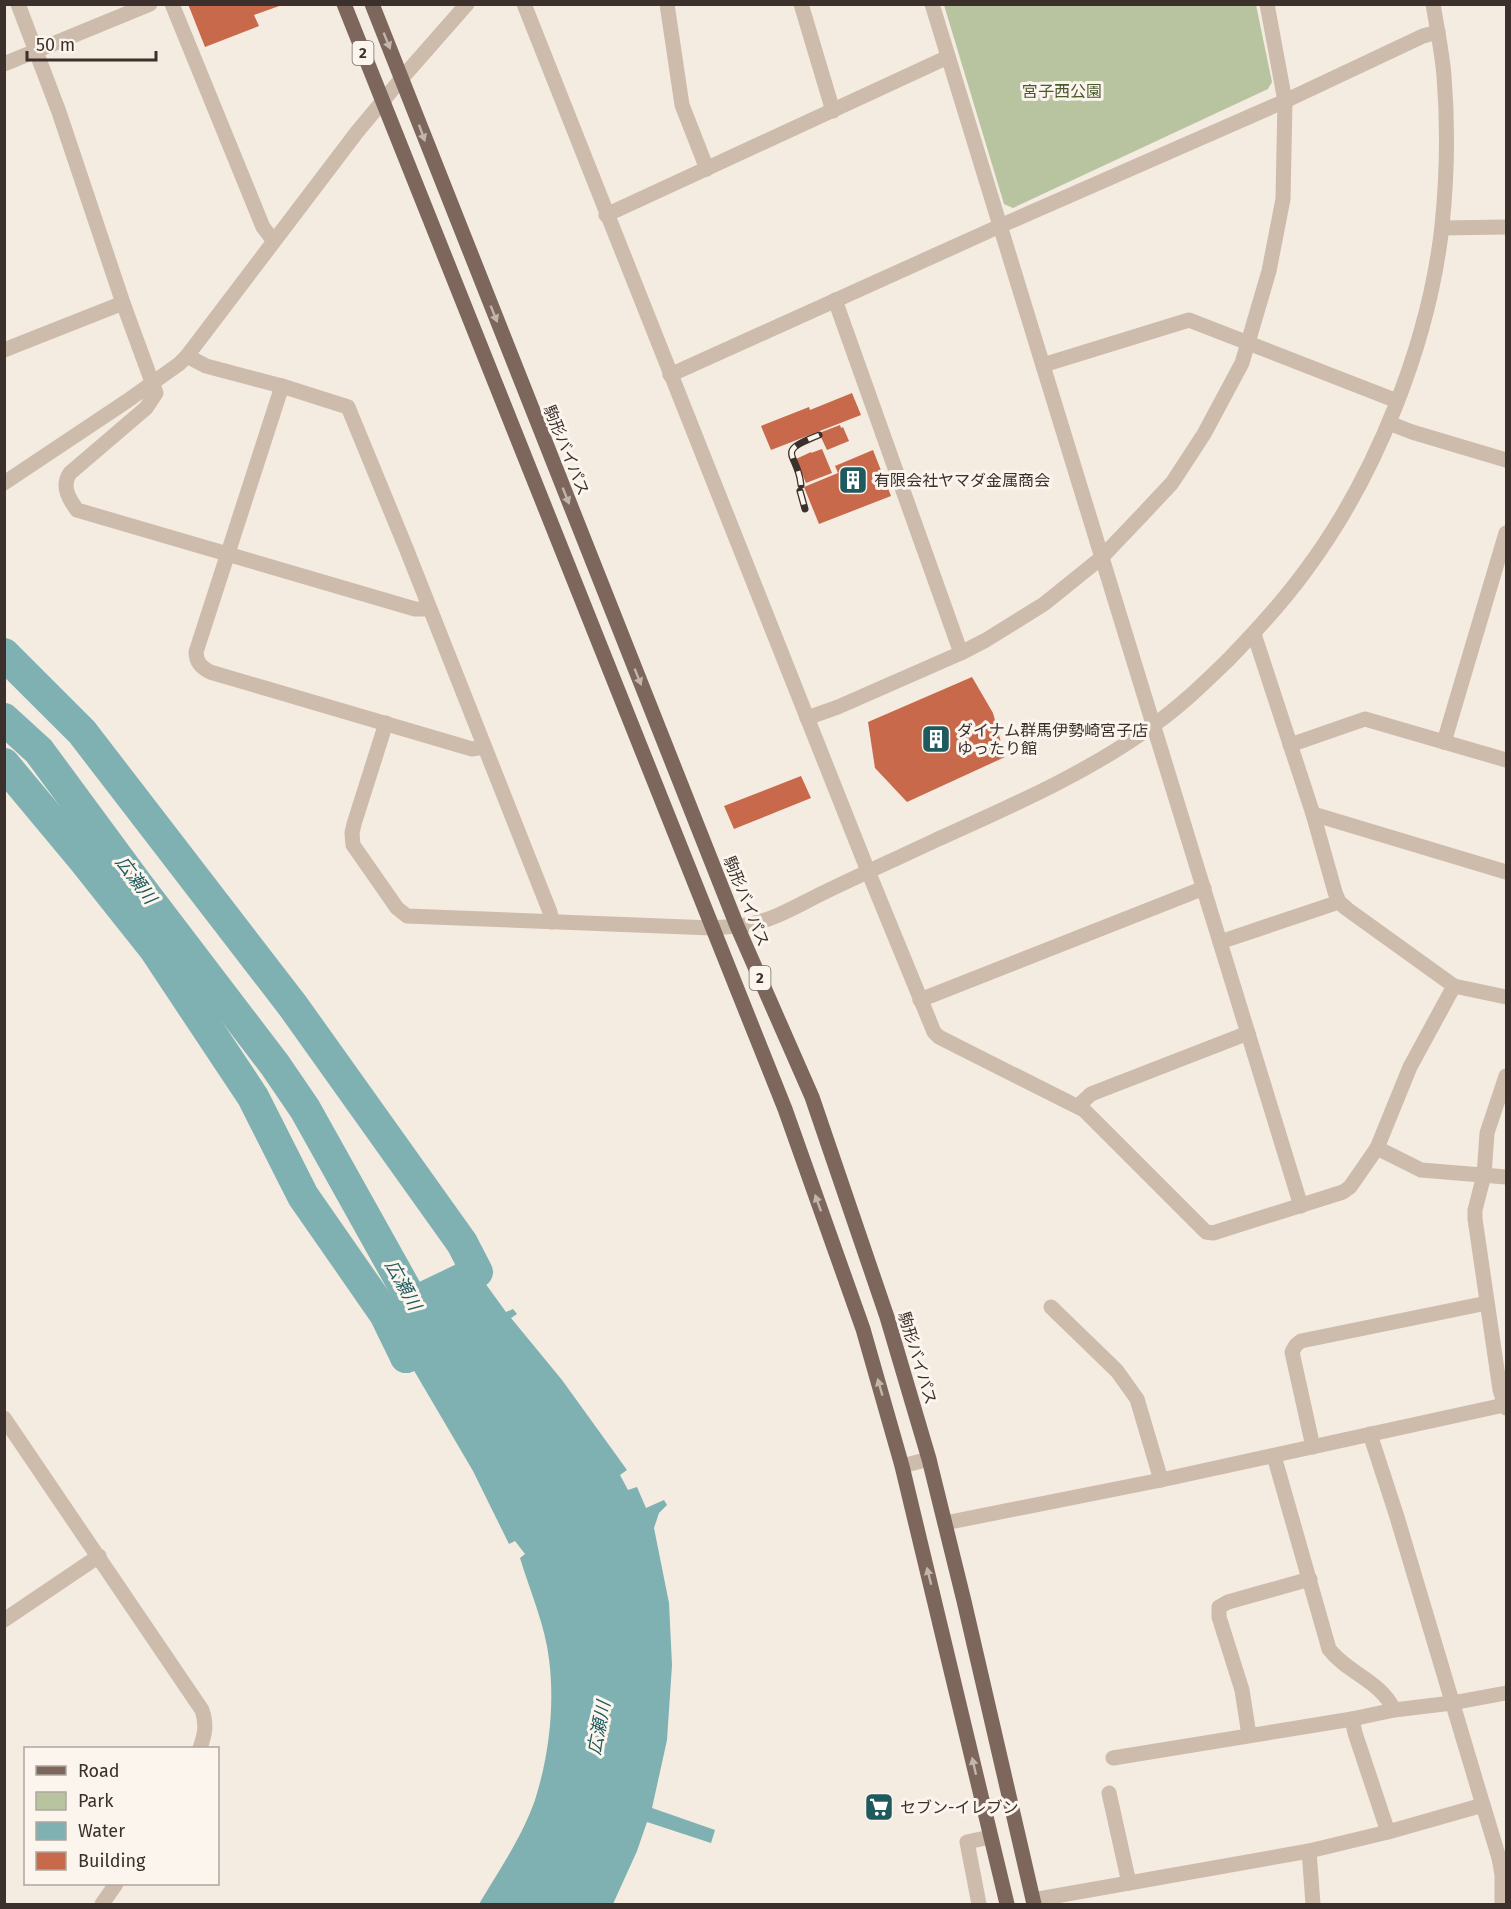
<svg xmlns="http://www.w3.org/2000/svg" width="1511" height="1909" font-family="'Fira Sans','Noto Sans JP',sans-serif">
	<style>
		.green { fill: #b8c4a0 }
		.water { fill: #7fb0b2 }
		.lines { fill: none; stroke-linecap: round; stroke-linejoin: round }
		.river { stroke: #7fb0b2; stroke-width: 32 }
		.building { fill: #c8694b }
		.minor { stroke: #cdbbac; stroke-width: 15 }
		.major { stroke: #7d675c; stroke-width: 15 }
		.rail-casing { stroke: #3b302b; stroke-width: 7 }
		.rail { stroke: #fbf5ee; stroke-width: 4.5; stroke-dasharray: 14; stroke-linecap: butt }
		.oneway { fill: #c2b5ac }
		.labels { text-anchor: middle; stroke-width: 6; stroke-linejoin: round; paint-order: stroke }
		.shield { fill: #fbf5ee; stroke: #756b66; stroke-width: 1.5 }
		.shield-label { font-size: 15px; font-weight: bold; fill: #3b302b }
		.park-label { font-size: 16px; fill: #4a5a2e; stroke: #fbf5ee }
		.street-label { font-size: 16px; fill: #3b302b; stroke: #fbf5ee }
		.poi-label { font-size: 16px; fill: #3b302b; stroke: #fbf5ee; text-anchor: start }
		.water-label { font-size: 18px; font-style: italic; fill: #1f5a5e; stroke: #fbf5ee }
	</style>
	<rect width="100%" height="100%" fill="#f4ebe1"/>
	<!-- green -->
	<polygon class="green" points="944,5 1256,5 1272,82 1268,89 1013,208 1004,204"/>
	<!-- water -->
	<path class="water" d="M 477,1272 L 506,1312 L 513,1309 L 517,1314 L 511,1318 L 562,1380 L 627,1470 L 620,1475 L 628,1490 L 637,1487 L 646,1508 L 664,1500 L 667,1505 L 659,1513 L 654,1528 L 669,1603 L 672,1665 L 667,1740 L 652,1808 L 715,1830 L 711,1843 L 647,1822 L 637,1851 L 613,1904 L 479,1904 C 499,1871 522,1837 535,1800 C 549,1756 555,1705 549,1659 C 545,1625 530,1591 520,1558 L 525,1554 L 515,1541 L 509,1544 L 473,1471 L 406,1357 L 423,1298 Z"/>
	<g class="lines">
		<!-- river -->
		<g class="river">
			<polyline points="4,654 82,732 293,1006 462,1243 477,1272 423,1298 406,1357"/>
			<polyline points="4,719 39,751 137,884 275,1065 305,1109 425,1324 444,1348"/>
			<polyline points="4,764 84,860 154,948 253,1097 303,1196 385,1314 406,1357"/>
		</g>
	</g>
	<!-- building -->
	<g class="building">
		<polygon points="188,4 282,4 282,5 254,15 259,26 205,47"/>
		<polygon points="852,393 861,415 771,450 761,426 809,407 810,410"/>
		<polygon points="840,425 841,428 843,427 849,441 827,450 819,433"/>
		<polygon points="822,449 832,473 806,483 796,459 811,452 811,453"/>
		<polygon points="873,450 891,496 819,524 804,487 838,473 835,466"/>
		<polygon points="972,677 993,713 1005,757 907,802 875,768 868,722"/>
		<polygon points="801,776 811,798 734,829 724,806"/>
	</g>
	<g class="lines">
		<!-- minor -->
		<g class="minor">
			<path d="M 18,4 L 59,112 L 123,303 L 156,393 L 146,408 L 70,473 C 61,486 69,499 77,510 L 415,609 L 430,609"/>
			<polyline points="172,4 263,227 273,240"/>
			<polyline points="524,4 868,871 934,1032 939,1037 1084,1110 1206,1232 1213,1233 1343,1192 1350,1187 1377,1148 1410,1067 1454,986"/>
			<polyline points="667,4 682,105 707,169"/>
			<polyline points="801,4 833,111"/>
			<polyline points="932,4 1301,1206"/>
			<polyline points="4,64 150,4"/>
			<polyline points="606,215 948,57"/>
			<polyline points="1442,228 1506,227"/>
			<polyline points="835,300 961,653"/>
			<polyline points="4,350 123,303"/>
			<polyline points="187,356 206,366 282,386 348,407 406,548 550,912 552,922"/>
			<polyline points="1043,365 1189,320 1397,401"/>
			<polyline points="670,375 1000,226 1285,101 1423,36 1438,32"/>
			<path d="M 282,386 L 196,652 C 196,662 201,667 210,672 L 472,749 L 484,747"/>
			<polyline points="1389,423 1412,432 1506,460"/>
			<polyline points="4,483 127,401 179,364 187,356 357,132 402,78 467,4"/>
			<polyline points="1254,634 1313,814 1335,892 1339,902 1347,909 1454,986 1506,997"/>
			<polyline points="807,718 838,707 961,653 986,640 1044,604 1101,558 1142,515 1172,483 1204,434 1242,363 1269,271 1283,199 1285,101 1267,4"/>
			<path d="M 386,723 L 354,824 L 352,833 L 353,845 L 397,908 L 407,916 L 712,928 C 724,927 738,927 751,924 C 776,919 800,904 823,893 C 860,875 898,858 936,840 C 1011,806 1088,773 1155,724 C 1182,705 1205,682 1229,659 C 1256,631 1283,602 1306,570 C 1376,476 1429,343 1442,226 C 1447,177 1448,125 1444,76 C 1442,52 1437,28 1433,4"/>
			<polyline points="1444,742 1506,533"/>
			<polyline points="1290,745 1365,719 1506,760"/>
			<polyline points="1313,814 1506,872"/>
			<polyline points="1220,942 1339,902"/>
			<polyline points="920,1000 1204,888"/>
			<polyline points="1506,1076 1487,1133 1484,1175 1475,1210 1475,1219 1500,1390 1506,1408"/>
			<polyline points="1078,1106 1091,1094 1248,1033"/>
			<polyline points="1377,1148 1421,1170 1506,1177"/>
			<polyline points="1051,1307 1117,1371 1137,1399 1161,1480"/>
			<path d="M 4,1418 L 202,1710 C 207,1725 205,1734 200,1748"/>
			<polyline points="1313,1447 1292,1352 1296,1345 1301,1341 1487,1303"/>
			<path d="M 1274,1456 L 1329,1649 C 1347,1673 1381,1681 1394,1710"/>
			<polyline points="902,1466 929,1459"/>
			<polyline points="945,1523 1161,1480 1504,1405"/>
			<polyline points="4,1620 99,1556"/>
			<polyline points="1352,1719 1355,1733 1388,1832"/>
			<polyline points="1249,1735 1242,1690 1219,1617 1219,1607 1228,1602 1310,1579"/>
			<polyline points="1113,1758 1352,1719 1394,1710 1452,1703 1506,1693"/>
			<polyline points="1109,1793 1129,1883"/>
			<polyline points="1483,1805 1499,1858 1502,1875 1502,1904"/>
			<polyline points="1309,1851 1313,1904"/>
			<polyline points="1033,1900 1309,1851 1388,1832 1483,1805 1397,1517 1370,1434"/>
			<polyline points="102,1904 116,1884"/>
			<polyline points="979,1904 967,1842 990,1837"/>
		</g>
		<!-- major -->
		<g class="major">
			<polyline points="344,4 785,1109 863,1329 902,1466 1007,1904"/>
			<polyline points="372,4 737,926 812,1097 887,1317 929,1459 964,1601 1034,1904"/>
		</g>
		<!-- rail casing -->
		<g class="rail-casing">
			<g id="rail">
				<path d="M 801,485 C 798,452 773,453 819,435"/>
				<polyline points="800,491 805,509"/>
			</g>
		</g>
		<!-- rail -->
		<use href="#rail" class="rail"/>
	</g>
	<!-- one-way arrows -->
	<defs><path id="oneway-solid" d="M-6-.8H1V-3.2L6.5 0L1 3.2V.8H-6Z" transform="scale(1.5)"/></defs>
	<g class="oneway">
		<use href="#oneway-solid" transform="translate(387 41) rotate(68)"/>
		<use href="#oneway-solid" transform="translate(422 133) rotate(70)"/>
		<use href="#oneway-solid" transform="translate(494 314) rotate(68)"/>
		<use href="#oneway-solid" transform="translate(566 496) rotate(68)"/>
		<use href="#oneway-solid" transform="translate(638 677) rotate(68)"/>
		<use href="#oneway-solid" transform="translate(818 1203) rotate(-110)"/>
		<use href="#oneway-solid" transform="translate(880 1387) rotate(-106)"/>
		<use href="#oneway-solid" transform="translate(929 1576) rotate(-104)"/>
		<use href="#oneway-solid" transform="translate(974 1766) rotate(-103)"/>
	</g>
	<!-- icons -->
	<defs>
		<g id="building-square" transform="scale(1.5)"><rect x="-9" y="-9" width="18" height="18" rx="4" fill="#1f5a5e" stroke="#fbf5ee"/><path d="M-4-6H4V6H1V3H-1V6H-4ZM-2.5-4.3h1.7v1.8h-1.7ZM.8-4.3h1.7v1.8H.8ZM-2.5-1h1.7V.8h-1.7ZM.8-1h1.7V.8H.8Z" fill="#fff"/></g>
		<g id="supermarket-square" transform="scale(1.5)"><rect x="-9" y="-9" width="18" height="18" rx="4" fill="#1f5a5e" stroke="#fbf5ee"/><path d="M-6-5.5h2.5l.6 2H6L4.5 2H-2.5L-4.4-4H-6ZM-1.5 3.2a1.3 1.3 0 1 0 .1 0ZM3 3.2a1.3 1.3 0 1 0 .1 0Z" fill="#fff"/></g>
	</defs>
	<g fill-rule="evenodd">
		<use href="#building-square" x="853" y="480"/>
		<use href="#building-square" x="936" y="739"/>
		<use href="#supermarket-square" x="879" y="1807"/>
	</g>
	<g class="labels">
		<!-- shield labels -->
		<g class="shield">
			<rect x="352.5" y="41" width="21" height="24" rx="4.5"/>
			<rect x="749.5" y="966" width="21" height="24" rx="4.5"/>
		</g>
		<g class="shield-label">
			<text x="363" y="58">2</text>
			<text x="760" y="983">2</text>
		</g>
		<!-- park labels -->
		<g class="park-label">
			<text x="1062" y="97">宮子西公園</text>
		</g>
		<!-- street labels -->
		<g class="street-label">
			<text transform="translate(567 450) rotate(68)" y="6">駒形バイパス</text>
			<text transform="translate(747 901) rotate(68)" y="6">駒形バイパス</text>
			<text transform="translate(918 1358) rotate(73)" y="6">駒形バイパス</text>
		</g>
		<!-- poi labels -->
		<g class="poi-label">
			<text x="874" y="486">有限会社ヤマダ金属商会</text>
			<text x="957" y="736">ダイナム群馬伊勢崎宮子店<tspan x="957" dy="18">ゆったり館</tspan></text>
			<text x="900" y="1813">セブン-イレブン</text>
		</g>
		<!-- water labels -->
		<g class="water-label">
			<text transform="translate(136 880) rotate(53)" y="6">広瀬川</text>
			<text transform="translate(403 1285) rotate(61)" y="6">広瀬川</text>
			<text transform="translate(599 1728) rotate(-79)" y="6">広瀬川</text>
		</g>
	</g>
	<!-- border -->
	<rect width="1511" height="1909" fill="none" stroke="#3b302b" stroke-width="12"/>
	<!-- legend -->
	<rect x="24" y="1747" width="195" height="138" fill="#fbf5ee" stroke="#aea6a0" stroke-width="1.5"/>
	<rect x="36" y="1766" width="30" height="9" fill="#7d675c" stroke="#aea6a0" stroke-width="1.5"/>
	<text x="78" y="1777" font-size="18" fill="#3b302b">Road</text>
	<rect x="36" y="1792" width="30" height="18" fill="#b8c4a0" stroke="#aea6a0" stroke-width="1.5"/>
	<text x="78" y="1807" font-size="18" fill="#3b302b">Park</text>
	<rect x="36" y="1822" width="30" height="18" fill="#7fb0b2" stroke="#aea6a0" stroke-width="1.5"/>
	<text x="78" y="1837" font-size="18" fill="#3b302b">Water</text>
	<rect x="36" y="1852" width="30" height="18" fill="#c8694b" stroke="#aea6a0" stroke-width="1.5"/>
	<text x="78" y="1867" font-size="18" fill="#3b302b">Building</text>
	<!-- scale -->
	<path d="M27 51v9h129v-9" fill="none" stroke="#3b302b" stroke-width="3"/>
	<text x="36" y="51" font-size="18" fill="#3b302b" stroke="#fbf5ee" stroke-width="4.5" paint-order="stroke">50 m</text>
</svg>
